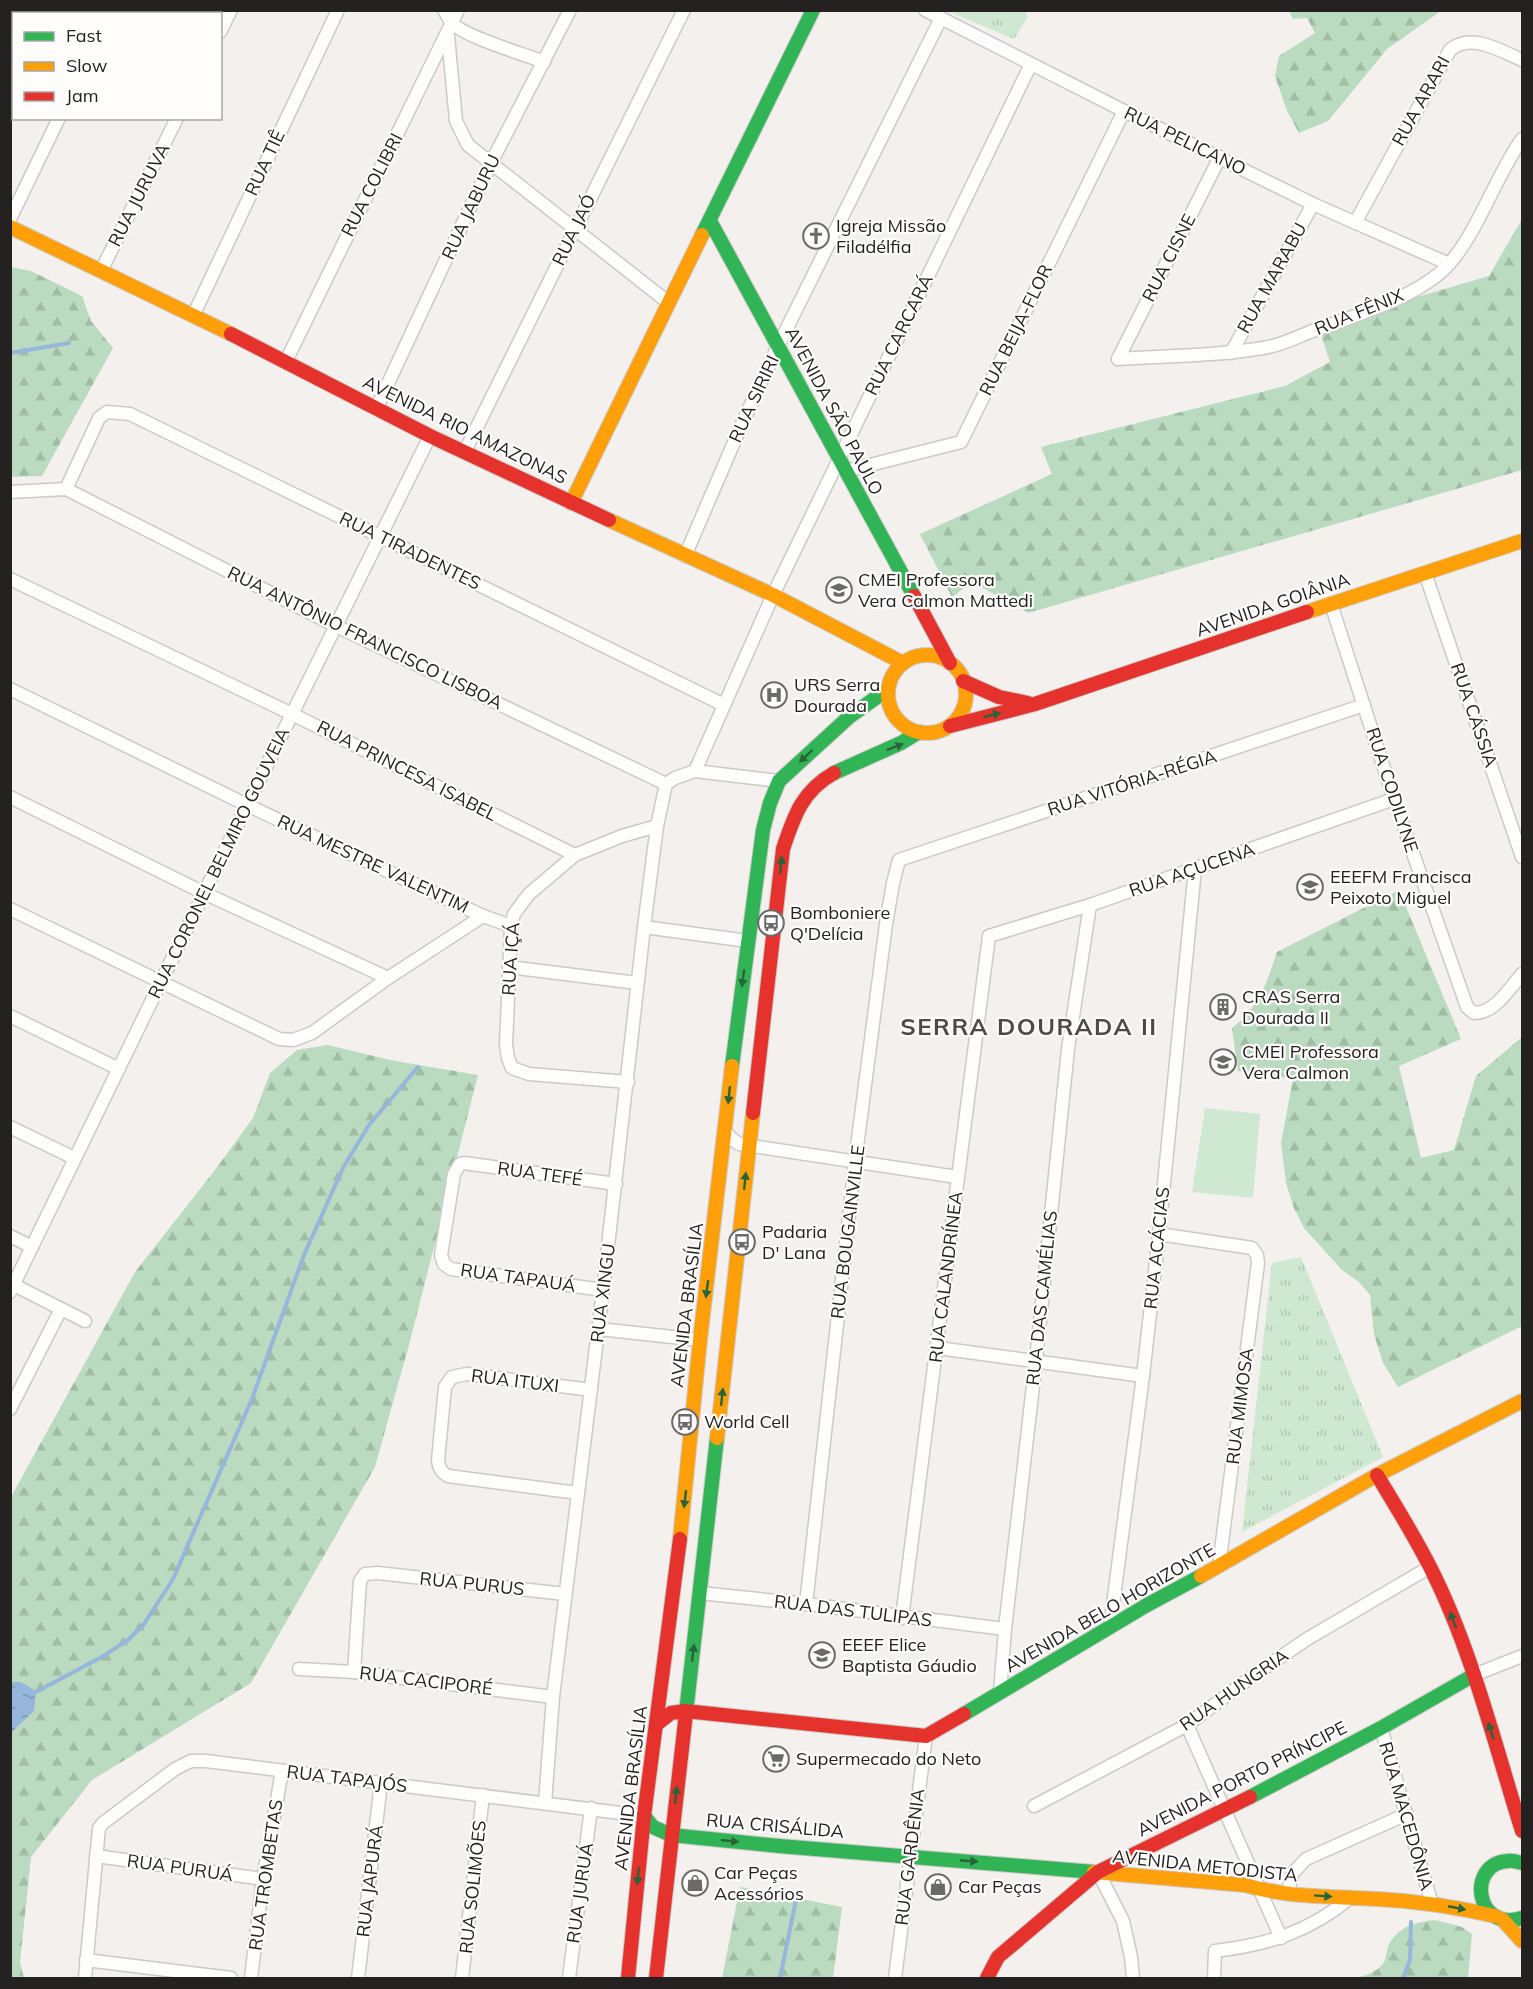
<svg xmlns="http://www.w3.org/2000/svg" width="1533" height="1989" font-family="Mulish,sans-serif">
	<style>
		.grass { fill: url(#grass-tufts) }
		.forest { fill: url(#forest-firs) }
		.pitch { fill: #cfe8d2 }
		.water { fill: url(#water-ripples) }
		.lines { fill: none; stroke-linecap: round; stroke-linejoin: round }
		.stream { stroke: #96b7db; stroke-width: 4 }
		.street-casing { stroke: #cccac8; stroke-width: 15 }
		.fast-casing { stroke: #cccac8; stroke-width: 16 }
		.slow-casing { stroke: #cccac8; stroke-width: 16 }
		.jam-casing { stroke: #cccac8; stroke-width: 16 }
		.street { stroke: #fdfdfc; stroke-width: 12 }
		.fast { stroke: #30b455; stroke-width: 14 }
		.slow { stroke: #ff9f0a; stroke-width: 14 }
		.jam { stroke: #e5322d; stroke-width: 14 }
		.oneway { fill: #296438 }
		.labels { text-anchor: middle; stroke-width: 4.5; stroke-linejoin: round; paint-order: stroke }
		.street-label { font-size: 18px; fill: #242221; stroke: #fefdfc }
		.poi-label { font-size: 18px; fill: #242221; stroke: #fefdfc; text-anchor: start }
		.district-label { font-size: 24px; font-weight: bold; letter-spacing: 1.5px; fill: #4f4a47; stroke: #fefdfc }
	</style>
	<defs>
		<pattern id="grass-tufts" width="24" height="20" patternUnits="userSpaceOnUse" patternTransform="scale(1.5)"><rect width="24" height="20" fill="#cfe8d2"/><path d="M3 7l-1-3M5 7V3M7 7l1-3M15 17l-1-3M17 17v-4M19 17l1-3" fill="none" stroke="#b2c7b4"/></pattern>
		<pattern id="forest-firs" width="22" height="20" patternUnits="userSpaceOnUse" patternTransform="scale(1.5)"><rect width="22" height="20" fill="#badbbf"/><path d="M5 1l3.5 6h-7zM16 11l3.5 6h-7z" fill="#a0bca4"/></pattern>
		<pattern id="water-ripples" width="26" height="14" patternUnits="userSpaceOnUse" patternTransform="scale(1.5)"><rect width="26" height="14" fill="#96b7db"/><path d="M2 4q2-2 4 0t4 0M15 11q2-2 4 0t4 0" fill="none" stroke="#7a94b1"/></pattern>
	</defs>
	<rect width="100%" height="100%" fill="#f3f0ed"/>
	<!-- grass -->
	<g class="grass">
		<polygon points="947,11 1025,11 1028,17 1014,39"/>
		<polygon points="1301,1257 1383,1457 1242,1532 1272,1263"/>
	</g>
	<!-- forest -->
	<g class="forest">
		<polygon points="1289,11 1289,10 1441,11 1387,49 1328,121 1299,133 1287,111 1275,76 1279,56 1315,33 1307,18 1293,19"/>
		<polygon points="1522,219 1522,470 1028,613 972,582 952,597 920,534 1052,474 1041,447 1285,386 1330,362 1318,326 1489,276"/>
		<polygon points="11,267 31,271 82,296 91,321 113,348 42,476 11,477"/>
		<path d="M 1399,890 L 1461,1039 L 1399,1066 L 1421,1158 L 1454,1150 L 1476,1076 L 1522,1037 L 1522,1326 L 1398,1387 L 1383,1363 L 1374,1334 L 1370,1295 L 1359,1282 L 1342,1270 L 1304,1228 L 1294,1208 L 1286,1183 L 1281,1143 L 1293,1079 L 1238,1071 L 1232,1028 C 1261,1004 1265,987 1277,952 Z"/>
		<polygon points="328,1045 390,1060 478,1075 410,1341 375,1467 251,1683 92,1780 31,1857 20,1962 24,1978 11,1978 11,1733 34,1711 22,1682 11,1682 11,1497 135,1272 215,1170 253,1118 270,1073 297,1050"/>
		<polygon points="740,1887 842,1907 833,1978 722,1978"/>
		<path d="M 1435,1920 L 1462,1927 L 1472,1934 L 1468,1978 L 1357,1978 C 1366,1975 1376,1972 1382,1965 C 1386,1961 1386,1953 1388,1947 C 1396,1927 1416,1922 1435,1920 Z"/>
	</g>
	<!-- pitch -->
	<polygon class="pitch" points="1205,1108 1260,1114 1253,1198 1192,1192"/>
	<!-- water -->
	<polygon class="water" points="11,1682 21,1682 36,1691 34,1711 11,1733"/>
	<g class="lines">
		<!-- stream -->
		<g class="stream">
			<polyline points="10,353 69,343"/>
			<polyline points="32,1694 100,1658 128,1640 144,1624 173,1579 252,1399 304,1255 343,1168 369,1125 418,1067"/>
			<polyline points="780,1978 797,1895"/>
			<polyline points="1403,1978 1410,1960 1411,1922"/>
		</g>
		<!-- street casing -->
		<g class="street-casing">
			<g id="street">
				<path d="M 444,10 C 446,14 449,19 452,23 C 465,37 524,54 544,62"/>
				<polyline points="925,10 1124,111 1313,204 1449,264"/>
				<polyline points="110,14 111,10"/>
				<polyline points="220,32 231,10"/>
				<polyline points="448,36 456,121 468,145 669,303"/>
				<polyline points="10,219 59,118"/>
				<path d="M 1355,223 L 1450,50 C 1471,32 1501,51 1522,60"/>
				<polyline points="101,271 177,118"/>
				<polyline points="193,316 338,10"/>
				<polyline points="1231,353 1313,204"/>
				<path d="M 1118,359 C 1166,356 1215,356 1263,348 C 1279,346 1295,338 1310,332 C 1351,317 1420,297 1449,264 C 1479,230 1495,177 1522,139"/>
				<polyline points="1118,359 1220,157"/>
				<polyline points="286,361 458,10"/>
				<polyline points="377,407 491,163 570,10"/>
				<polyline points="465,451 684,10"/>
				<polyline points="846,471 961,442 1124,111"/>
				<polyline points="66,489 336,626 666,784"/>
				<polyline points="10,492 66,489 99,418 107,412 130,414 724,705"/>
				<polyline points="685,556 741,426 778,346 941,18"/>
				<polyline points="1425,573 1522,857"/>
				<polyline points="10,579 292,714 575,855"/>
				<path d="M 1331,604 L 1394,799 L 1467,1007 L 1474,1013 C 1495,1013 1509,989 1522,974"/>
				<polyline points="10,689 247,805 483,916 511,926"/>
				<polyline points="695,771 773,595 1031,64"/>
				<polyline points="666,784 675,778 695,771 779,781"/>
				<polyline points="10,797 204,893 388,978"/>
				<polyline points="10,909 279,1039 293,1040 312,1033 388,978 483,916"/>
				<polyline points="644,927 748,941"/>
				<polyline points="509,967 637,983"/>
				<polyline points="10,1016 119,1069"/>
				<polyline points="628,1082 529,1074 512,1068 508,1058 506,1045 511,926 514,914 529,894 575,855 622,836 657,826"/>
				<polyline points="10,1127 74,1158"/>
				<polyline points="725,1131 732,1139 739,1144 957,1177"/>
				<polyline points="1159,1234 1252,1248 1257,1255 1258,1263 1219,1566"/>
				<polyline points="10,1236 32,1247"/>
				<polyline points="14,1285 85,1321"/>
				<polyline points="603,1290 451,1269 444,1264 441,1255 454,1174 460,1164 464,1163 616,1184"/>
				<polyline points="10,1292 247,805 430,436"/>
				<polyline points="599,1329 700,1340"/>
				<polyline points="938,1348 1143,1376"/>
				<polyline points="10,1409 61,1309"/>
				<path d="M 578,1493 L 448,1476 C 441,1472 439,1468 438,1460 L 445,1387 L 452,1377 L 467,1374 L 591,1390"/>
				<polyline points="700,1593 806,1604 1005,1629"/>
				<polyline points="806,1604 855,1162 886,924 893,883 899,860 1364,705"/>
				<path d="M 902,1618 C 933,1390 959,1163 989,936 L 1090,905 L 1394,799"/>
				<polyline points="1110,1627 1143,1376 1159,1234 1195,869"/>
				<polyline points="299,1669 354,1672 553,1697"/>
				<polyline points="354,1672 360,1581 365,1574 378,1573 565,1594"/>
				<polyline points="1474,1675 1522,1656"/>
				<polyline points="1000,1692 1005,1629 1036,1360 1068,1049 1090,905"/>
				<polyline points="1187,1725 1281,1938"/>
				<polyline points="1381,1728 1432,1904"/>
				<polyline points="545,1803 553,1697 603,1290 644,927 657,826 666,784"/>
				<polyline points="1034,1806 1187,1725 1253,1676 1307,1639 1430,1567"/>
				<polyline points="96,1856 263,1879"/>
				<polyline points="1098,1872 1123,1921 1131,1957 1133,1978"/>
				<polyline points="1288,1894 1292,1874 1306,1859 1407,1814"/>
				<polyline points="86,1960 231,1978"/>
				<polyline points="85,1978 99,1828 103,1823 175,1769 191,1761 206,1761 644,1816"/>
				<polyline points="251,1978 263,1879 282,1771"/>
				<polyline points="358,1978 381,1783"/>
				<polyline points="462,1978 483,1795"/>
				<polyline points="569,1978 591,1808"/>
				<polyline points="895,1978 926,1736"/>
				<path d="M 1214,1978 L 1215,1951 C 1267,1945 1309,1932 1350,1898"/>
			</g>
		</g>
		<!-- fast casing -->
		<g class="fast-casing">
			<g id="fast">
				<polyline points="710,221 914,596"/>
				<polyline points="702,235 813,10"/>
				<polyline points="834,773 901,743 919,732"/>
				<polyline points="732,1066 763,830 770,803 779,781 849,717 888,689"/>
				<polyline points="686,1713 717,1438"/>
				<polyline points="964,1714 1147,1605 1201,1576"/>
				<polyline points="1250,1797 1381,1728 1474,1675"/>
				<polyline points="644,1816 653,1827 671,1835 779,1846 1094,1872"/>
				<path d="M 1522,1863 C 1518,1862 1512,1860 1508,1861 C 1466,1863 1475,1933 1522,1918"/>
			</g>
		</g>
		<!-- slow casing -->
		<g class="slow-casing">
			<g id="slow">
				<polyline points="10,227 231,334"/>
				<polyline points="571,503 702,235"/>
				<polyline points="609,520 773,595 903,663"/>
				<polyline points="1307,612 1522,541"/>
				<circle cx="927" cy="694" r="39"/>
				<polyline points="717,1438 753,1113"/>
				<polyline points="680,1539 700,1340 732,1066"/>
				<polyline points="1201,1576 1377,1475 1522,1401"/>
				<path d="M 1094,1872 L 1245,1885 C 1288,1898 1332,1896 1377,1899 C 1417,1901 1456,1907 1495,1916"/>
				<polyline points="1502,1919 1522,1941"/>
			</g>
		</g>
		<!-- jam casing -->
		<g class="jam-casing">
			<g id="jam">
				<polyline points="231,334 430,436 609,520"/>
				<polyline points="914,596 950,663"/>
				<polyline points="963,681 999,697 1028,703"/>
				<polyline points="950,726 1035,704 1307,612"/>
				<path d="M 753,1113 L 783,849 C 794,816 802,791 834,773"/>
				<path d="M 1377,1475 C 1395,1505 1414,1535 1430,1567 C 1471,1647 1495,1745 1522,1831"/>
				<polyline points="657,1724 671,1713 685,1711 926,1736 964,1714"/>
				<polyline points="628,1978 644,1816 680,1539"/>
				<polyline points="656,1978 686,1713"/>
				<polyline points="987,1978 998,1957 1098,1872 1250,1797"/>
			</g>
		</g>
		<!-- street -->
		<use href="#street" class="street"/>
		<!-- fast -->
		<use href="#fast" class="fast"/>
		<!-- slow -->
		<use href="#slow" class="slow"/>
		<!-- jam -->
		<use href="#jam" class="jam"/>
	</g>
	<!-- one-way arrows -->
	<defs><path id="oneway-solid" d="M-6-.8H1V-3.2L6.5 0L1 3.2V.8H-6Z" transform="scale(1.5)"/></defs>
	<g class="oneway">
		<use href="#oneway-solid" transform="translate(992 715) rotate(-14)"/>
		<use href="#oneway-solid" transform="translate(895 747) rotate(-21)"/>
		<use href="#oneway-solid" transform="translate(806 756) rotate(137)"/>
		<use href="#oneway-solid" transform="translate(781 865) rotate(-84)"/>
		<use href="#oneway-solid" transform="translate(743 978) rotate(98)"/>
		<use href="#oneway-solid" transform="translate(729 1095) rotate(96)"/>
		<use href="#oneway-solid" transform="translate(745 1181) rotate(-84)"/>
		<use href="#oneway-solid" transform="translate(707 1289) rotate(98)"/>
		<use href="#oneway-solid" transform="translate(722 1397) rotate(-84)"/>
		<use href="#oneway-solid" transform="translate(685 1499) rotate(97)"/>
		<use href="#oneway-solid" transform="translate(1453 1620) rotate(-111)"/>
		<use href="#oneway-solid" transform="translate(693 1653) rotate(-83)"/>
		<use href="#oneway-solid" transform="translate(1491 1731) rotate(-108)"/>
		<use href="#oneway-solid" transform="translate(676 1795) rotate(-84)"/>
		<use href="#oneway-solid" transform="translate(730 1841) rotate(6)"/>
		<use href="#oneway-solid" transform="translate(969 1861) rotate(5)"/>
		<use href="#oneway-solid" transform="translate(638 1876) rotate(96)"/>
		<use href="#oneway-solid" transform="translate(1323 1896) rotate(4)"/>
		<use href="#oneway-solid" transform="translate(1457 1908) rotate(11)"/>
	</g>
	<!-- icons -->
	<defs>
		<g id="church-ring" transform="scale(1.35)"><circle r="9.5" fill="#fefdfc" stroke="#6c6a68" stroke-width="1.5"/><path d="M-1.2-6h2.4v3.5h3.3v2.4h-3.3V6h-2.4V-.1h-3.3v-2.4h3.3Z" fill="#6c6a68"/></g>
		<g id="school-ring" transform="scale(1.35)"><circle r="9.5" fill="#fefdfc" stroke="#6c6a68" stroke-width="1.5"/><path d="M0-5L7-2L0 1L-7-2ZM-4 1L0 2.5L4 1V4Q0 6-4 4Z" fill="#6c6a68"/></g>
		<g id="hospital-ring" transform="scale(1.35)"><circle r="9.5" fill="#fefdfc" stroke="#6c6a68" stroke-width="1.5"/><path d="M-5-5h3v3.5h4V-5h3V5h-3V1.5h-4V5h-3Z" fill="#6c6a68"/></g>
		<g id="bus-ring" transform="scale(1.35)"><circle r="9.5" fill="#fefdfc" stroke="#6c6a68" stroke-width="1.5"/><path d="M-5-6H5V4H4V6H2V4H-2V6H-4V4H-5ZM-3.5-4V0h7V-4ZM-3.5 1.2v1.5H-2V1.2ZM2 1.2v1.5H3.5V1.2Z" fill="#6c6a68"/></g>
		<g id="building-ring" transform="scale(1.35)"><circle r="9.5" fill="#fefdfc" stroke="#6c6a68" stroke-width="1.5"/><path d="M-4-6H4V6H1V3H-1V6H-4ZM-2.5-4.3h1.7v1.8h-1.7ZM.8-4.3h1.7v1.8H.8ZM-2.5-1h1.7V.8h-1.7ZM.8-1h1.7V.8H.8Z" fill="#6c6a68"/></g>
		<g id="supermarket-ring" transform="scale(1.35)"><circle r="9.5" fill="#fefdfc" stroke="#6c6a68" stroke-width="1.5"/><path d="M-6-5.5h2.5l.6 2H6L4.5 2H-2.5L-4.4-4H-6ZM-1.5 3.2a1.3 1.3 0 1 0 .1 0ZM3 3.2a1.3 1.3 0 1 0 .1 0Z" fill="#6c6a68"/></g>
		<g id="shop-ring" transform="scale(1.35)"><circle r="9.5" fill="#fefdfc" stroke="#6c6a68" stroke-width="1.5"/><path d="M-5-2.5h2.3a2.7 3.5 0 0 1 5.4 0H5L5.5 6h-11ZM-1.5-2.5h3a1.5 2.3 0 0 0-3 0Z" fill="#6c6a68"/></g>
	</defs>
	<g fill-rule="evenodd">
		<use href="#church-ring" x="816" y="236"/>
		<use href="#school-ring" x="839" y="590"/>
		<use href="#hospital-ring" x="774" y="695"/>
		<use href="#school-ring" x="1310" y="887"/>
		<use href="#bus-ring" x="771" y="923"/>
		<use href="#building-ring" x="1223" y="1007"/>
		<use href="#school-ring" x="1223" y="1062"/>
		<use href="#bus-ring" x="742" y="1242"/>
		<use href="#bus-ring" x="685" y="1422"/>
		<use href="#school-ring" x="822" y="1655"/>
		<use href="#supermarket-ring" x="776" y="1759"/>
		<use href="#shop-ring" x="695" y="1883"/>
		<use href="#shop-ring" x="938" y="1887"/>
	</g>
	<g class="labels">
		<!-- street labels -->
		<g class="street-label">
			<text transform="translate(1421 101) rotate(-61)" y="6">RUA ARARI</text>
			<text transform="translate(1185 141) rotate(26)" y="6">RUA PELICANO</text>
			<text transform="translate(265 163) rotate(-65)" y="6">RUA TIÊ</text>
			<text transform="translate(372 185) rotate(-63)" y="6">RUA COLIBRI</text>
			<text transform="translate(139 195) rotate(-63)" y="6">RUA JURUVA</text>
			<text transform="translate(471 207) rotate(-65)" y="6">RUA JABURU</text>
			<text transform="translate(574 230) rotate(-64)" y="6">RUA JAÓ</text>
			<text transform="translate(1169 258) rotate(-63)" y="6">RUA CISNE</text>
			<text transform="translate(1272 278) rotate(-61)" y="6">RUA MARABU</text>
			<text transform="translate(1359 312) rotate(-22)" y="6">RUA FÊNIX</text>
			<text transform="translate(1016 330) rotate(-64)" y="6">RUA BEIJA-FLOR</text>
			<text transform="translate(899 335) rotate(-64)" y="6">RUA CARCARÁ</text>
			<text transform="translate(754 399) rotate(-65)" y="6">RUA SIRIRI</text>
			<text transform="translate(834 411) rotate(62)" y="6">AVENIDA SÃO PAULO</text>
			<text transform="translate(465 430) rotate(26)" y="6">AVENIDA RIO AMAZONAS</text>
			<text transform="translate(410 551) rotate(26)" y="6">RUA TIRADENTES</text>
			<text transform="translate(1273 605) rotate(-19)" y="6">AVENIDA GOIÂNIA</text>
			<text transform="translate(365 638) rotate(26)" y="6">RUA ANTÔNIO FRANCISCO LISBOA</text>
			<text transform="translate(1474 715) rotate(71)" y="6">RUA CÁSSIA</text>
			<text transform="translate(407 771) rotate(27)" y="6">RUA PRINCESA ISABEL</text>
			<text transform="translate(1132 783) rotate(-18)" y="6">RUA VITÓRIA-RÉGIA</text>
			<text transform="translate(1392 790) rotate(72)" y="6">RUA CODILYNE</text>
			<text transform="translate(219 863) rotate(-64)" y="6">RUA CORONEL BELMIRO GOUVEIA</text>
			<text transform="translate(373 864) rotate(25)" y="6">RUA MESTRE VALENTIM</text>
			<text transform="translate(1192 870) rotate(-19)" y="6">RUA AÇUCENA</text>
			<text transform="translate(511 959) rotate(-86)" y="6">RUA IÇÁ</text>
			<text transform="translate(540 1174) rotate(8)" y="6">RUA TEFÉ</text>
			<text transform="translate(848 1232) rotate(-83)" y="6">RUA BOUGAINVILLE</text>
			<text transform="translate(1157 1248) rotate(-84)" y="6">RUA ACÁCIAS</text>
			<text transform="translate(946 1277) rotate(-83)" y="6">RUA CALANDRÍNEA</text>
			<text transform="translate(518 1278) rotate(8)" y="6">RUA TAPAUÁ</text>
			<text transform="translate(603 1293) rotate(-83)" y="6">RUA XINGU</text>
			<text transform="translate(1042 1298) rotate(-84)" y="6">RUA DAS CAMÉLIAS</text>
			<text transform="translate(687 1305) rotate(-83)" y="6">AVENIDA BRASÍLIA</text>
			<text transform="translate(515 1381) rotate(7)" y="6">RUA ITUXI</text>
			<text transform="translate(1240 1406) rotate(-83)" y="6">RUA MIMOSA</text>
			<text transform="translate(472 1584) rotate(6)" y="6">RUA PURUS</text>
			<text transform="translate(1110 1608) rotate(-30)" y="6">AVENIDA BELO HORIZONTE</text>
			<text transform="translate(853 1611) rotate(7)" y="6">RUA DAS TULIPAS</text>
			<text transform="translate(426 1681) rotate(7)" y="6">RUA CACIPORÉ</text>
			<text transform="translate(1234 1690) rotate(-35)" y="6">RUA HUNGRIA</text>
			<text transform="translate(347 1779) rotate(7)" y="6">RUA TAPAJÓS</text>
			<text transform="translate(1242 1779) rotate(-27)" y="6">AVENIDA PORTO PRÍNCIPE</text>
			<text transform="translate(631 1788) rotate(-83)" y="6">AVENIDA BRASÍLIA</text>
			<text transform="translate(1406 1816) rotate(74)" y="6">RUA MACEDÔNIA</text>
			<text transform="translate(775 1826) rotate(5)" y="6">RUA CRISÁLIDA</text>
			<text transform="translate(910 1857) rotate(-83)" y="6">RUA GARDÊNIA</text>
			<text transform="translate(1205 1866) rotate(6)" y="6">AVENIDA METODISTA</text>
			<text transform="translate(180 1868) rotate(8)" y="6">RUA PURUÁ</text>
			<text transform="translate(266 1875) rotate(-82)" y="6">RUA TROMBETAS</text>
			<text transform="translate(370 1881) rotate(-83)" y="6">RUA JAPURÁ</text>
			<text transform="translate(473 1887) rotate(-84)" y="6">RUA SOLIMÕES</text>
			<text transform="translate(580 1893) rotate(-82)" y="6">RUA JURUÁ</text>
		</g>
		<!-- poi labels -->
		<g class="poi-label">
			<text x="836" y="232">Igreja Missão<tspan x="836" dy="21">Filadélfia</tspan></text>
			<text x="858" y="586">CMEI Professora<tspan x="858" dy="21">Vera Calmon Mattedi</tspan></text>
			<text x="794" y="691">URS Serra<tspan x="794" dy="21">Dourada</tspan></text>
			<text x="1330" y="883">EEEFM Francisca<tspan x="1330" dy="21">Peixoto Miguel</tspan></text>
			<text x="790" y="919">Bomboniere<tspan x="790" dy="21">Q'Delícia</tspan></text>
			<text x="1242" y="1003">CRAS Serra<tspan x="1242" dy="21">Dourada II</tspan></text>
			<text x="1242" y="1058">CMEI Professora<tspan x="1242" dy="21">Vera Calmon</tspan></text>
			<text x="762" y="1238">Padaria<tspan x="762" dy="21">D' Lana</tspan></text>
			<text x="704" y="1428">World Cell</text>
			<text x="842" y="1651">EEEF Elice<tspan x="842" dy="21">Baptista Gáudio</tspan></text>
			<text x="796" y="1765">Supermecado do Neto</text>
			<text x="714" y="1879">Car Peças<tspan x="714" dy="21">Acessórios</tspan></text>
			<text x="958" y="1893">Car Peças</text>
		</g>
		<!-- district labels -->
		<g class="district-label">
			<text x="1029" y="1035">SERRA DOURADA II</text>
		</g>
	</g>
	<!-- border -->
	<rect width="1533" height="1989" fill="none" stroke="#242221" stroke-width="24"/>
	<!-- legend -->
	<rect x="12" y="12" width="210" height="108" fill="#fefdfc" stroke="#a7a5a4" stroke-width="1.5"/>
	<rect x="24" y="32" width="30" height="9" fill="#30b455" stroke="#a7a5a4" stroke-width="1.5"/>
	<text x="66" y="42" font-size="18" fill="#242221">Fast</text>
	<rect x="24" y="62" width="30" height="9" fill="#ff9f0a" stroke="#a7a5a4" stroke-width="1.5"/>
	<text x="66" y="72" font-size="18" fill="#242221">Slow</text>
	<rect x="24" y="92" width="30" height="9" fill="#e5322d" stroke="#a7a5a4" stroke-width="1.5"/>
	<text x="66" y="102" font-size="18" fill="#242221">Jam</text>
</svg>
